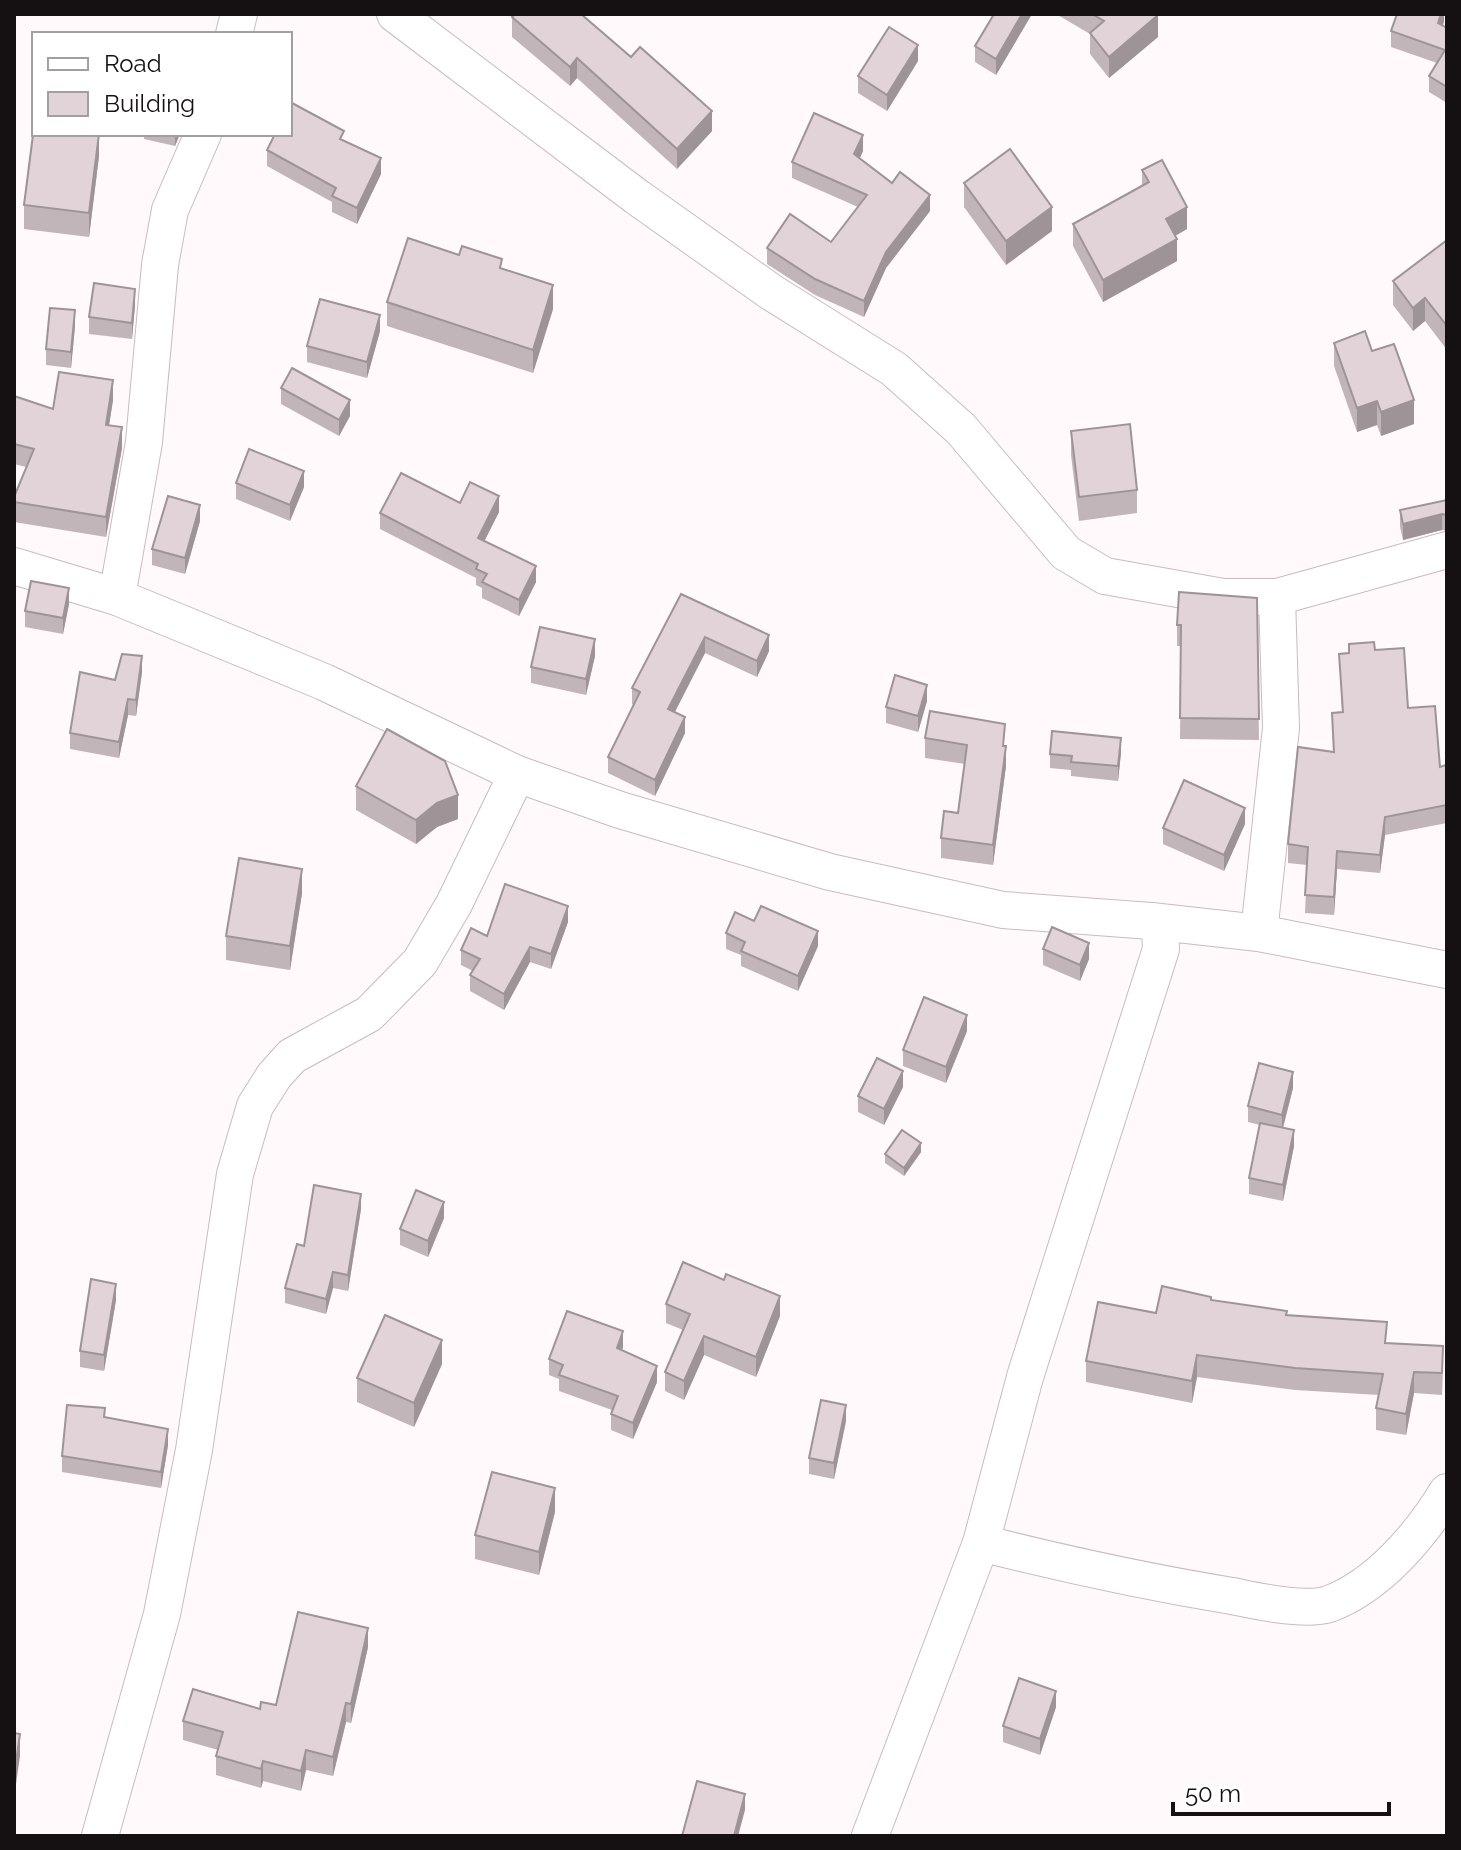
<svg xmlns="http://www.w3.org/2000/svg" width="1461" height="1850" font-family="Raleway,sans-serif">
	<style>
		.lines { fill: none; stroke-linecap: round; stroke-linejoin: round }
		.minor-casing { stroke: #c9bbc1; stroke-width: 38 }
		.minor { stroke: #fff; stroke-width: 36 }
		.wall { fill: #c2b5ba }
		.shaded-wall { fill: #9e9497 }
		.building { fill: #e1d3d8; stroke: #9e9497; stroke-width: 2 }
	</style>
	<rect width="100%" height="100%" fill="#fff9fb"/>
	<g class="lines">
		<!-- minor casing -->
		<g class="minor-casing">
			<g id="minor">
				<polyline points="395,14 637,197 771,292 894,369 961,429 1066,553 1105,576 1223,597 1277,597 1447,550"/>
				<polyline points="234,34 239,14"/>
				<polyline points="14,566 117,597 324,682 517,774 620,810 830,872 1003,910 1151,921 1160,929 1161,949 1025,1377 981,1543 870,1836"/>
				<polyline points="117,597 144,442 160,265 170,210 203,134"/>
				<polyline points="1151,921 1259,933 1447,970"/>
				<polyline points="1259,933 1281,728 1277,597"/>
				<path d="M 981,1543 C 1064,1564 1147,1582 1232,1596 C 1257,1601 1305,1612 1329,1604 C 1378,1586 1421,1535 1447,1492"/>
				<polyline points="100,1836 162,1614 194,1450 235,1174 255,1106 274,1076 292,1056 369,1014 420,962 454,904 517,774"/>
			</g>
		</g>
		<!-- minor -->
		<use href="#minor" class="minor"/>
	</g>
	<!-- wall -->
	<g class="wall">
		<polygon points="994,14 1032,14 996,75 975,62 975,46"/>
		<polygon points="1056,14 1157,14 1158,37 1109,78 1090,54 1090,34"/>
		<polygon points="1444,14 1443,26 1447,28 1447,103 1429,92 1429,76 1437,63 1391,47 1391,31"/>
		<polygon points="512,17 712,131 677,169 577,78 570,86 512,37"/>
		<polygon points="918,61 887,111 858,93 858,76"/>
		<polygon points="144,134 180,134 175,146 144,139"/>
		<polygon points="344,141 381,174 357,224 332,212 332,202 267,166 267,150"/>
		<polygon points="863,151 860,158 930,211 886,268 864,317 815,295 767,264 767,248 831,242 858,207 792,178 792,162"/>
		<polygon points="99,156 89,237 24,229 24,205"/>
		<polygon points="1142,170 1187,229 1175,236 1177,261 1103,302 1073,246 1073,224 1142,186"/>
		<polygon points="964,183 1052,231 1006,265 964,207"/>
		<polygon points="1447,240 1447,350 1425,321 1413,331 1393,305 1393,281"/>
		<polygon points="502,269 553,309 533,373 387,326 387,302"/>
		<polygon points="135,305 132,339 89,334 89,317"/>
		<polygon points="75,326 71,368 46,365 46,349"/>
		<polygon points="380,331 367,378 307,362 307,346"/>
		<polygon points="1334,343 1414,424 1381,436 1377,425 1357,432 1334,366"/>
		<polygon points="281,388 350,416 339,436 281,404"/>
		<polygon points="14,396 53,409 113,400 109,425 122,448 106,537 14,522 14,497 26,467 14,464"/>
		<polygon points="1071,431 1137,490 1137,513 1079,521 1071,455"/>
		<polygon points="236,483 304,487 290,521 236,499"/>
		<polygon points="1447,500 1447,531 1442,530 1403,540 1400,527 1400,510"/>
		<polygon points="460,503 499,512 484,541 536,582 519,616 482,598 482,588 476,585 476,578 380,529 380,513"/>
		<polygon points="200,521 185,574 152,565 152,549"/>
		<polygon points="681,594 769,651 757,677 705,653 675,712 685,733 655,796 608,773 608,757 634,705 632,704 632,688"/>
		<polygon points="1257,598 1259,740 1180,739 1181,646 1177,646 1177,625"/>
		<polygon points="69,604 63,634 25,627 25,611"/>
		<polygon points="1349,644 1375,650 1440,767 1447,769 1447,823 1385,835 1380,873 1337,869 1334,915 1305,913 1307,865 1288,863 1288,844 1333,752 1332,713 1342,712 1339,654 1349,653"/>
		<polygon points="595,656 586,695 531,683 531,667"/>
		<polygon points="142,672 136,716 128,715 119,758 70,749 70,733 115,680"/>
		<polygon points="927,701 918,732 886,723 886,707"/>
		<polygon points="925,738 1005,746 1006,766 993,865 941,858 941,838 958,813 965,764 925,758"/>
		<polygon points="1121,753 1118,781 1071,776 1071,770 1050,768 1050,754"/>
		<polygon points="356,786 458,819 437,827 416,844 356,810"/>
		<polygon points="1245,824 1224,871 1163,844 1163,828"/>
		<polygon points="302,893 290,970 226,960 226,936"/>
		<polygon points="754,921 818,946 798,991 741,966 741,955 726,949 726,933"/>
		<polygon points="568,922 551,969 530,962 504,1010 470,991 470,975 473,971 461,965 461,950 487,936"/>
		<polygon points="1043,949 1089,959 1080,981 1043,965"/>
		<polygon points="967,1031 946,1083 903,1066 903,1050"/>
		<polygon points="903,1087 884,1125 858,1112 858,1096"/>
		<polygon points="1293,1088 1283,1128 1294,1146 1283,1201 1249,1194 1249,1178 1260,1125 1248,1122 1248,1106"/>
		<polygon points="921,1152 904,1176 885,1163 885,1154"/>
		<polygon points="361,1209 348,1291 333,1288 326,1314 285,1303 285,1288 304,1246"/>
		<polygon points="444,1218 428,1257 400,1245 400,1229"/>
		<polygon points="724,1280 780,1316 756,1377 704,1355 684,1400 665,1391 665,1372 683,1330 666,1323 666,1304"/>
		<polygon points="116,1300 104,1371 80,1367 80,1351"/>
		<polygon points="1211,1300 1287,1315 1387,1343 1443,1368 1442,1395 1414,1393 1406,1435 1376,1430 1376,1408 1379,1395 1295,1390 1197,1377 1192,1403 1086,1382 1086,1361 1156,1313"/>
		<polygon points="623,1347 621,1351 657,1382 633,1439 611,1430 611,1414 612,1410 559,1391 559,1379 549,1375 549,1359"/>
		<polygon points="442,1364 414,1427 357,1402 357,1378"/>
		<polygon points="105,1417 168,1445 161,1488 62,1472 62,1456"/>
		<polygon points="846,1421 834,1479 809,1474 809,1458"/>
		<polygon points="555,1512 539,1575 475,1559 475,1535"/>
		<polygon points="368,1647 351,1723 346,1722 333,1776 306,1770 301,1791 263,1781 261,1788 216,1775 216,1756 218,1750 183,1740 183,1721 260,1709 276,1705"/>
		<polygon points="1056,1707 1040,1755 1003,1742 1003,1726"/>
	</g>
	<!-- shaded-wall -->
	<g class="shaded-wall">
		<polygon points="1022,14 1032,14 996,75 996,59"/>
		<polygon points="1441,14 1444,14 1444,22 1438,39 1438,23"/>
		<polygon points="1158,15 1158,37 1109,78 1109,57"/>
		<polygon points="918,45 918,61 887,111 887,95"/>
		<polygon points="577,58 577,78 570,86 570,67"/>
		<polygon points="712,111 712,131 677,169 677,149"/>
		<polygon points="99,134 99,156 89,237 89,213"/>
		<polygon points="175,134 180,134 175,146"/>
		<polygon points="863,135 863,151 854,170 854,154"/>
		<polygon points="381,158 381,174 357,224 357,208"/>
		<polygon points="930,195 930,211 886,268 864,317 864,301 886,252"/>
		<polygon points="1052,207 1052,231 1006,265 1006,241"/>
		<polygon points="1187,207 1187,229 1166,241 1166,219"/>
		<polygon points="1177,239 1177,261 1103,302 1103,280"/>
		<polygon points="553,285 553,309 533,373 533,350"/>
		<polygon points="135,289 135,305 132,339 132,323"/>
		<polygon points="1425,298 1425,321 1413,331 1413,308"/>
		<polygon points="75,310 75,326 71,368 71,352"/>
		<polygon points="380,315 380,331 367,378 367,362"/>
		<polygon points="113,380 113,400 106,445 106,425"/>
		<polygon points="350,400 350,416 339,436 339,420"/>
		<polygon points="1414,400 1414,424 1381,436 1381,412"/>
		<polygon points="1377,401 1377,425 1357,432 1357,408"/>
		<polygon points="122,427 122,448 106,537 106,517"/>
		<polygon points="304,471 304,487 290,521 290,505"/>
		<polygon points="499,496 499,512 478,554 478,538"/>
		<polygon points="200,505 200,521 185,574 185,558"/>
		<polygon points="1442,514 1442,530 1403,540 1403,524"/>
		<polygon points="536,566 536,582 519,616 519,600"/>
		<polygon points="69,588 69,604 63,634 63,618"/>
		<polygon points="769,635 769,651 757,677 757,661"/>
		<polygon points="705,637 705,653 668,725 668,709"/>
		<polygon points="595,639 595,656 586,695 586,679"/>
		<polygon points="142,656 142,672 136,716 136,700"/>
		<polygon points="927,685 927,701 918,732 918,716"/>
		<polygon points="128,699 128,715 119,758 119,742"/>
		<polygon points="685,717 685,733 655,796 655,780"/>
		<polygon points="1121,738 1121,753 1118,781 1118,766"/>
		<polygon points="1006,746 1006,766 993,865 993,845"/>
		<polygon points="458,795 458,819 437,827 416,844 416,820 437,803"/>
		<polygon points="1245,808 1245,824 1224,871 1224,855"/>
		<polygon points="1385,817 1385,835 1380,873 1380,855"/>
		<polygon points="1337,851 1337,869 1334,915 1334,897"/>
		<polygon points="302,869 302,893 290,970 290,946"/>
		<polygon points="568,906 568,922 551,969 551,954"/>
		<polygon points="818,931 818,946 798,991 798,976"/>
		<polygon points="1089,943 1089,959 1080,981 1080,965"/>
		<polygon points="530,947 530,962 504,1010 504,994"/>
		<polygon points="967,1015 967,1031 946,1083 946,1067"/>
		<polygon points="903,1071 903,1087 884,1125 884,1109"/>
		<polygon points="1293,1072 1293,1088 1282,1131 1282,1115"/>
		<polygon points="1294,1130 1294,1146 1283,1201 1283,1185"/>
		<polygon points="921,1143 921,1152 904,1176 904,1168"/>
		<polygon points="361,1194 361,1209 348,1291 348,1275"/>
		<polygon points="444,1202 444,1218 428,1257 428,1241"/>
		<polygon points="333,1272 333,1288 326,1314 326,1299"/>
		<polygon points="116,1284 116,1300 104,1371 104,1355"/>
		<polygon points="780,1296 780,1316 756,1377 756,1357"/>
		<polygon points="623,1331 623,1347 617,1365 617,1348"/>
		<polygon points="704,1336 704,1355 684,1400 684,1381"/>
		<polygon points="442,1340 442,1364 414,1427 414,1403"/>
		<polygon points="1197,1355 1197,1377 1192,1403 1192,1381"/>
		<polygon points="657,1366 657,1382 633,1439 633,1423"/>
		<polygon points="1414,1372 1414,1393 1406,1435 1406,1414"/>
		<polygon points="846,1405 846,1421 834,1479 834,1463"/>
		<polygon points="168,1429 168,1445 161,1488 161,1472"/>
		<polygon points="555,1488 555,1512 539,1575 539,1552"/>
		<polygon points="368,1628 368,1647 351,1723 351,1704"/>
		<polygon points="1056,1691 1056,1707 1040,1755 1040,1739"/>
		<polygon points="346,1703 346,1722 333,1776 333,1757"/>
		<polygon points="20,1734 20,1756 14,1798 14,1776"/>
		<polygon points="306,1750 306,1770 301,1791 301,1771"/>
		<polygon points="263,1761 263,1781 261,1788 261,1769"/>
		<polygon points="745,1794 745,1810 738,1836 734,1836"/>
	</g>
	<!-- building -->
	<g class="building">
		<polygon points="515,14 581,14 631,57 640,47 712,111 677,149 577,58 570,67 512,17"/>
		<polygon points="994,14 1022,14 996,59 975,46"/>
		<polygon points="1092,14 1157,14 1158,15 1109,57 1090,33 1104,21"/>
		<polygon points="1397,14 1441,14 1438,23 1447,28 1447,87 1429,76 1445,50 1391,31"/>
		<polygon points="889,27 918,45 887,95 858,76"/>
		<polygon points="292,103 344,131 340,139 381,158 357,208 332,196 336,188 267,150 275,134 290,134 290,107"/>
		<polygon points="814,113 863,135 854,154 892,183 900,172 930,195 886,252 864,301 815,279 767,248 790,214 831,242 867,195 792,162"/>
		<polygon points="34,127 34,134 99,134 89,213 24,205"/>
		<polygon points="1010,149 1052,207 1006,241 964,183"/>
		<polygon points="1162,160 1187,207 1166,219 1177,239 1103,280 1073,224 1149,182 1142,170"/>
		<polygon points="408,238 459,255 462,246 502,259 500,268 553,285 533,350 387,302"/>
		<polygon points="1447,240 1447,326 1425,298 1413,308 1393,281"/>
		<polygon points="94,283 135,289 132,323 89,317"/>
		<polygon points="320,299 380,315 367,362 307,346"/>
		<polygon points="50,308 75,310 71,352 46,349"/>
		<polygon points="1365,331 1372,351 1394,344 1414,400 1381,412 1377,401 1357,408 1334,343"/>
		<polygon points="292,368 350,400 339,420 281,388"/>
		<polygon points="59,372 113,380 106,425 122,427 106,517 14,502 14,497 34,449 14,444 14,396 53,409"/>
		<polygon points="1130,424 1137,490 1079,497 1071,431"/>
		<polygon points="249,449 304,471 290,505 236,483"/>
		<polygon points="401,473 460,503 470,482 499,496 478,538 536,566 519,600 482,582 487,574 476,569 478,564 380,513"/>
		<polygon points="168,496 200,505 185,558 152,549"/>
		<polygon points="1447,500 1447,515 1442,514 1403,524 1400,510"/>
		<polygon points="31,581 69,588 63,618 25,611"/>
		<polygon points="1179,592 1257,598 1259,719 1180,718 1181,625 1177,625"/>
		<polygon points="681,594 769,635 757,661 705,637 668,709 685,717 655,780 608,757 640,692 632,688"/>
		<polygon points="540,627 595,639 586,679 531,667"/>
		<polygon points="1374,642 1375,650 1404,648 1408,708 1435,706 1440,767 1446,765 1447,769 1447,805 1385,817 1380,855 1337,851 1334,897 1305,895 1308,847 1288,844 1298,747 1334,752 1332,713 1343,712 1339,654 1349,653 1349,644"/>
		<polygon points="122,654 142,656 136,700 128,699 119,742 70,733 80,672 115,680"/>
		<polygon points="895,675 927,685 918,716 886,707"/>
		<polygon points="930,711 1005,724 1003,746 1006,746 993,845 941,838 944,811 958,813 967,745 925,738"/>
		<polygon points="387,729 445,761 458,795 437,803 416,820 356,786"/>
		<polygon points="1052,731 1121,738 1118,766 1071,762 1072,756 1050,754"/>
		<polygon points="1184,780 1245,808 1224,855 1163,828"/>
		<polygon points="239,858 302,869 290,946 226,936"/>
		<polygon points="505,884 568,906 551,954 530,947 504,994 470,975 480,959 461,950 471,928 487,936"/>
		<polygon points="761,906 818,931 798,976 741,951 745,942 726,933 735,912 754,921"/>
		<polygon points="1052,927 1089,943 1080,965 1043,949"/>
		<polygon points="924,997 967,1015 946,1067 903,1050"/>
		<polygon points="877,1058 903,1071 884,1109 858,1096"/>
		<polygon points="1259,1063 1293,1072 1282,1115 1248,1106"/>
		<polygon points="1260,1123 1294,1130 1283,1185 1249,1178"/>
		<polygon points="902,1130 921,1143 904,1168 885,1154"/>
		<polygon points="314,1185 361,1194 348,1275 333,1272 326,1299 285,1288 297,1244 304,1246"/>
		<polygon points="416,1190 444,1202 428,1241 400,1229"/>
		<polygon points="683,1262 724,1280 726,1274 780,1296 756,1357 704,1336 684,1381 665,1372 690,1314 666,1304"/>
		<polygon points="91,1279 116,1284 104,1355 80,1351"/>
		<polygon points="1162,1286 1211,1297 1211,1300 1287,1311 1286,1315 1387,1322 1385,1343 1443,1346 1442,1373 1414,1372 1406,1414 1376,1408 1383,1374 1295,1368 1197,1355 1192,1381 1086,1361 1098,1302 1156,1313"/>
		<polygon points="567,1311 623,1331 617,1348 657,1366 633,1423 611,1414 618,1396 559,1375 563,1365 549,1359"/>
		<polygon points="385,1315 442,1340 414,1403 357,1378"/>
		<polygon points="821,1400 846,1405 834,1463 809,1458"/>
		<polygon points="67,1405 105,1408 104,1417 168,1429 161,1472 62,1456"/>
		<polygon points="492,1472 555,1488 539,1552 475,1535"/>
		<polygon points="298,1612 368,1628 351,1704 346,1703 333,1757 306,1750 301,1771 263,1761 261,1769 216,1756 223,1732 183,1721 193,1689 260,1709 261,1702 276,1705"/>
		<polygon points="1019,1678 1056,1691 1040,1739 1003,1726"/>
		<polygon points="14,1733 20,1734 14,1776"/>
		<polygon points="697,1781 745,1794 734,1836 682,1836"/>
	</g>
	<!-- border -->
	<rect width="1461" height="1850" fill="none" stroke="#151113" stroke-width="32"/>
	<!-- legend -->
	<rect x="32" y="32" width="260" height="104" fill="#ffffff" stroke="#a1a0a1" stroke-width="2"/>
	<rect x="48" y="58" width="40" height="12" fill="#ffffff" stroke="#a1a0a1" stroke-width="2"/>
	<text x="104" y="72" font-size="24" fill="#151113">Road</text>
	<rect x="48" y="92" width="40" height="24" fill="#e1d3d8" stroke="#a1a0a1" stroke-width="2"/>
	<text x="104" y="112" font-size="24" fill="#151113">Building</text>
	<!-- scale -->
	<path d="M1173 1802v12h216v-12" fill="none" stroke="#151113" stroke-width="4"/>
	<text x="1185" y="1802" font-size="24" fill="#151113" stroke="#ffffff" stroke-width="6" paint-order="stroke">50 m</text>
</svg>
